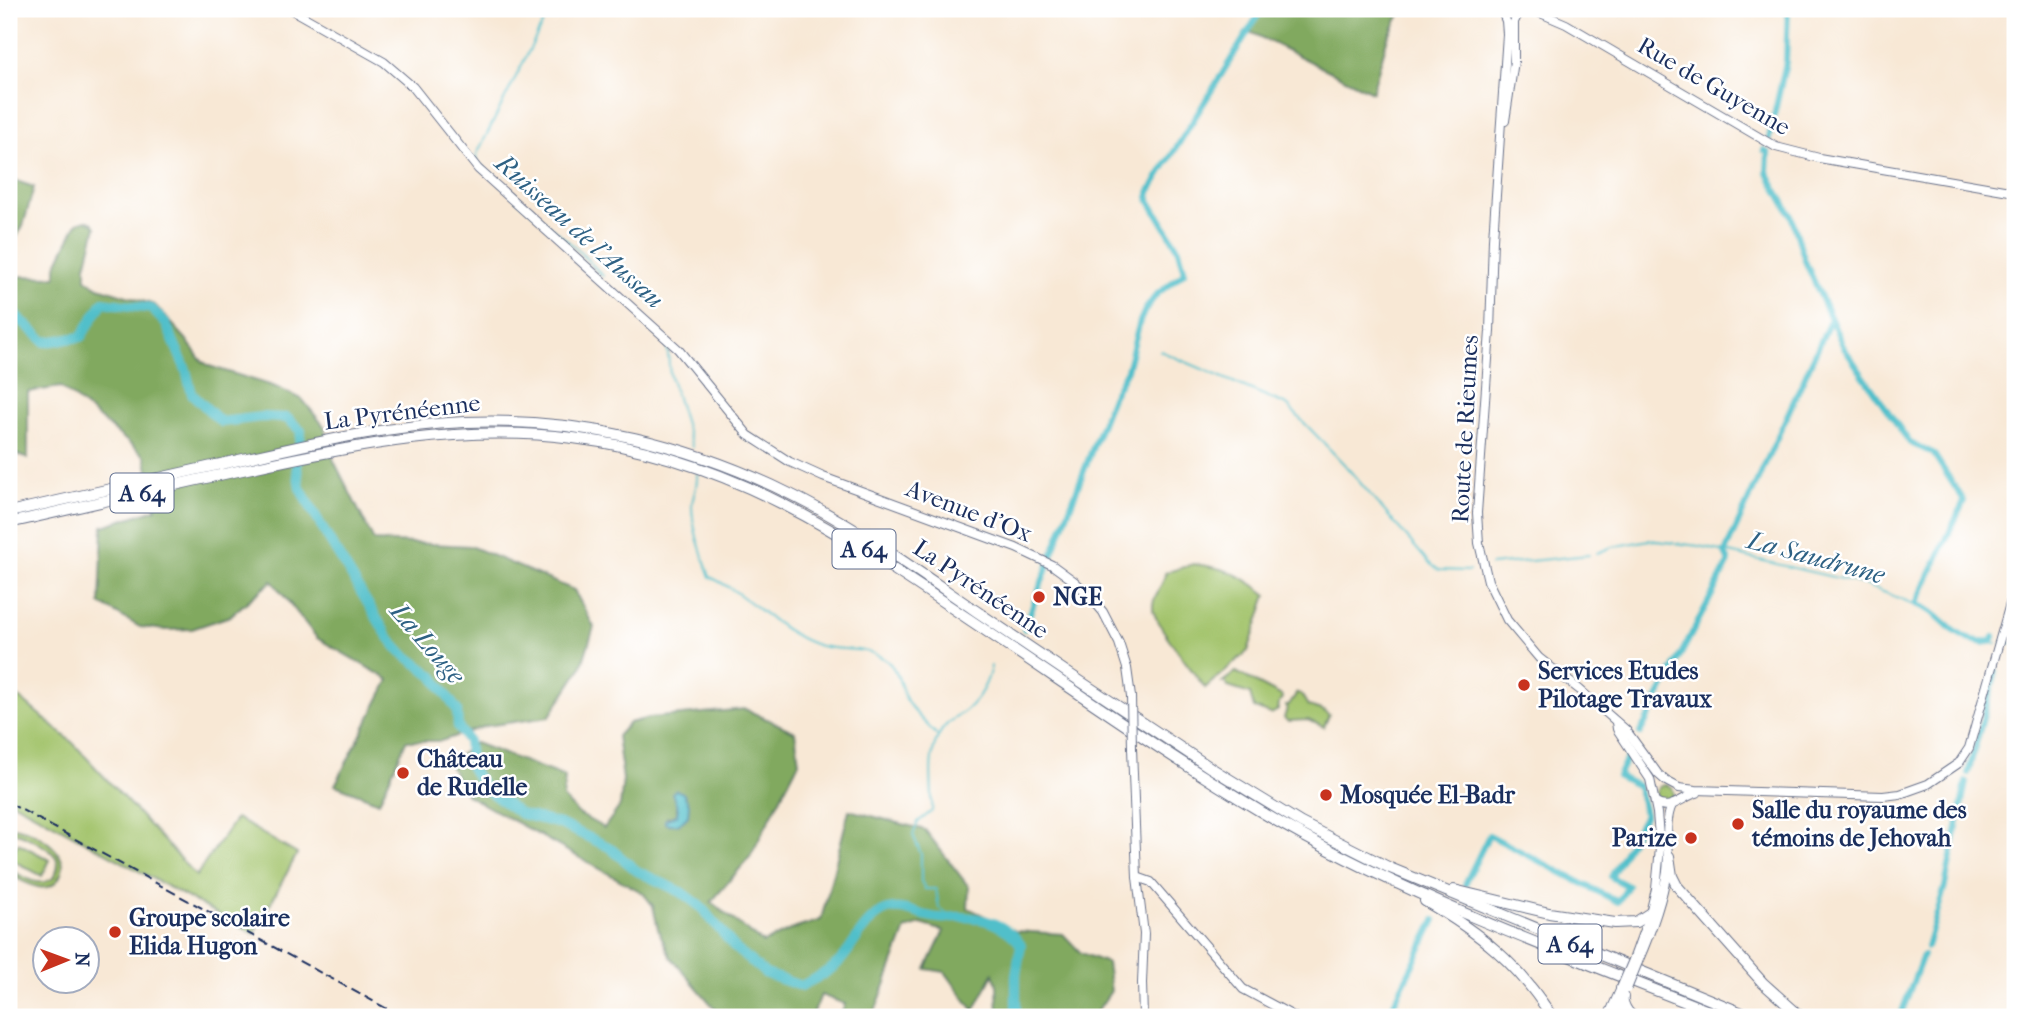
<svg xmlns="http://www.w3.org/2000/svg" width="2024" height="1026" font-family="'IM FELL French Canon',serif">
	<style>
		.green { fill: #a2c36b; stroke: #5e7964; stroke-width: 2 }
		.forest { fill: #81a95f; stroke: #4e6c5e; stroke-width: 2; fill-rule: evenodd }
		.water { fill: #51bfca; stroke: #367794; stroke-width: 2 }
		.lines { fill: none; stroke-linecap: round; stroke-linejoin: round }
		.stream { stroke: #51bfca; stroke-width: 2 }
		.canal { stroke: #51bfca; stroke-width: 6 }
		.river { stroke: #51bfca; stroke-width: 10 }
		.secondary-casing { stroke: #687088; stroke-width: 10 }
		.highway-casing { stroke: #687088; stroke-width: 12 }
		.secondary { stroke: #fff; stroke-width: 8 }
		.highway { stroke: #fff; stroke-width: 10 }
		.rail { stroke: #1b2f5e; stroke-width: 2; stroke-dasharray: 10 5; stroke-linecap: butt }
		.secondary-bridge-casing { stroke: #687088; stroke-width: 10; stroke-linecap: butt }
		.secondary-bridge { stroke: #fff; stroke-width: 8 }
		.poi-dot { fill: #c8321e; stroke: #fff; stroke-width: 2.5 }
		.labels { text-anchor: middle; stroke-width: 5; stroke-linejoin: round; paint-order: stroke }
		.shield { fill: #fff; stroke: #5f6d8e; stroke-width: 2 }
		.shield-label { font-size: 23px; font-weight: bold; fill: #1b2f5e }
		.street-label { font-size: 24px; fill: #1b2f5e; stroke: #fff }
		.poi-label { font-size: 24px; font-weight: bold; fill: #1b2f5e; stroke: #fff; text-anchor: start }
		.water-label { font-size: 26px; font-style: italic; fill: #2e6184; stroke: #fff }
	</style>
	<rect width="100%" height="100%" fill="#fff"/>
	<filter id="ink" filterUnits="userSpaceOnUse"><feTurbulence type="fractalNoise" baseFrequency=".0143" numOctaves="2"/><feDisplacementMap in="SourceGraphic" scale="14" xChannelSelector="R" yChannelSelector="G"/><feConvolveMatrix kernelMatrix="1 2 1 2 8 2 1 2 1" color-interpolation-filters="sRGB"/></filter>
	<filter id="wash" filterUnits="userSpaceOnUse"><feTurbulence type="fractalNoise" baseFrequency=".00686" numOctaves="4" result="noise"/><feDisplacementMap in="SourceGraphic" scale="28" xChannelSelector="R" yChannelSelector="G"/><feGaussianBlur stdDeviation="1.57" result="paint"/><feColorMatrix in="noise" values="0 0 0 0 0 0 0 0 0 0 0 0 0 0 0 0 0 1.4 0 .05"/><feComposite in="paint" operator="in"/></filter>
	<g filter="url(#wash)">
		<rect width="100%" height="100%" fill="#f8e8d5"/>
		<!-- green -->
		<g class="green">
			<path d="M 1193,564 C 1225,567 1242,575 1267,595 L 1248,651 L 1205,688 C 1194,672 1155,625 1153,609 C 1151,596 1165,586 1165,573 Z"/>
			<polygon points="1236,672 1282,696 1283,698 1279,703 1278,710 1271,714 1254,708 1250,694 1228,687 1225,682 1221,683"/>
			<polygon points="9,689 73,743 196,876 236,818 297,854 254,934 9,800"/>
			<polygon points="1297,693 1301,694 1308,706 1322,710 1329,715 1324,727 1308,720 1288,721 1284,718 1287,708 1286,706 1288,706"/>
			<circle cx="1665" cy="794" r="9"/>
			<path d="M 9,827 C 29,827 62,846 63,867 C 55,901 29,885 9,874 L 9,869 C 23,876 36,888 52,879 C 67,860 51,850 35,841 C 26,837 19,832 9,832 Z"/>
			<polygon points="18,843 50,860 42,876 10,859"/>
		</g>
		<!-- forest -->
		<g class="forest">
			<polygon points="1261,9 1403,9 1388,37 1372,92 1250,32"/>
			<polygon points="13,180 34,187 23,226 12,245 9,263 9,185"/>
			<polygon points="86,220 93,223 96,227 86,266 86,279 99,287 155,305 186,339 200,359 209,366 273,386 302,399 324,426 334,461 374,541 470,546 574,590 594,627 581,668 549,717 486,726 441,741 406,741 379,802 335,785 389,680 317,638 272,581 230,616 192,629 166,630 140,627 100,604 103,526 156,509 145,456 61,387 28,392 28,459 9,451 9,276 56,277 56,266 77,223"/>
			<path d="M 745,709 L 795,732 L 799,762 L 750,857 L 711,902 L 763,943 L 790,930 L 821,920 L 849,810 L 925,830 L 969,887 L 968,908 L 1015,931 L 1063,934 L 1081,953 L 1107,963 L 1111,991 L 1093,1017 L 998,1017 L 997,985 L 993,974 L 974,1011 L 945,972 L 926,969 L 944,931 L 921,924 L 906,929 L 873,1017 L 840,1017 L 845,1004 L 821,995 L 812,1017 L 722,1017 L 670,956 L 658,929 L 653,906 L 643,893 L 467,795 L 449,764 L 475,743 L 565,777 L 563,798 L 579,814 L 604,828 L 620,806 L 623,779 L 617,736 L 629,723 L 649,718 ZM 677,805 L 688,816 C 680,824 676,825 665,823 L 667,817 L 677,815 Z"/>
		</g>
		<!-- water -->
		<path class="water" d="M 676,790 L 683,793 L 689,804 L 688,816 C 681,824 675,826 665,823 L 665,820 L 677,815 L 678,808 L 672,793 Z"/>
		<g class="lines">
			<!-- stream -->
			<g class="stream">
				<polyline points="483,168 476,161 477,154 550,9"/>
				<polyline points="516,198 576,248 603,276"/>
				<polyline points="667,343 670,375 692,447"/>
				<polyline points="1160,351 1287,405 1344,464 1429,563 1439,570 1469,571"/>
				<path d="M 697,474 C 698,489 692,496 692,506 C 692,528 703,556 710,577 C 748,594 775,630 814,644 C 838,653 865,644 887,661 C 899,671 900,687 906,699 C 913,713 928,725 938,736"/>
				<polyline points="1597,553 1612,547 1649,540 1699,546 1863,584 1929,610 1949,630 1967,641 1983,645 1997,643"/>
				<polyline points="1491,565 1589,555"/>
				<polyline points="2002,643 2015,643"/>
				<path d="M 952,917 L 939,908 L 936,889 L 925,889 L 921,881 L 921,854 L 913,835 L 918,822 L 932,811 C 933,788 927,761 937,739 C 944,722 954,720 967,709 C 980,697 988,683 991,666"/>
			</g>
			<!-- canal -->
			<g class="canal">
				<polyline points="1769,138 1786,62 1788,9"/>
				<path d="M 1764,150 L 1768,153 L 1767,172 L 1791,215 L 1805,261 L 1844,348 L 1910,443 L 1933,453 L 1964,501 L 1916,604 C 1946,614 1953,645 1992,641 L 1994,637"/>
				<polyline points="1726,550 1830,321"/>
				<polyline points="1024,629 1112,397 1127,370 1140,321 1145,310 1156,295 1185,272 1179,250 1149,200 1149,192 1262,9"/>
				<polyline points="1640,733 1729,562 1725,553"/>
				<polyline points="1968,773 1996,671"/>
				<polyline points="1465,884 1489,835 1618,902 1628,886 1611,877 1645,815 1638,786 1618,776 1628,756"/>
				<polyline points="1927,947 1945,886 1966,782"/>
				<polyline points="1303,1014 1312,1017"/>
				<polyline points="1387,1017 1435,920"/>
				<polyline points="1900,1017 1923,955"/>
			</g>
			<!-- river -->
			<path class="river" d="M 9,309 L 45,342 L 81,337 L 103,302 L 152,309 L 166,324 L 186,370 L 192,394 L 221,422 L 261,417 L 287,418 L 301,431 L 297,468 L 300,488 L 328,538 L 387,635 L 400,651 L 433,676 L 457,710 L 458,727 L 468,741 L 471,768 L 485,789 L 521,814 L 560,824 L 609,847 L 637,871 L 681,892 L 701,907 L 736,949 L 766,974 L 801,986 C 814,979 830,972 841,960 C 854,946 861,926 878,915 C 900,900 917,917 940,918 C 945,919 950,917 956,917 C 980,916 1007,924 1021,945 L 1016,975 L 1016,1017"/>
		</g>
	</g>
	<g filter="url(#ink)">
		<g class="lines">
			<!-- secondary casing -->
			<g class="secondary-casing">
				<g id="secondary">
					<polyline points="290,9 384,62 413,87 478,169 678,349 748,435 790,462 823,477 1016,548 1052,565 1074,581 1087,593 1103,612 1119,643 1127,668 1131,697"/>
					<polyline points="1501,9 1506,21 1507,34 1493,239 1490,331 1477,513 1479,543 1488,581 1507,620 1539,658 1580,690 1626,730 1658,774 1666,781 1679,788 1696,790 1883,796 1900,794 1928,784 1959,763 1969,748 2015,586"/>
					<polyline points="1531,9 1566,24 1776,147 1819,158 2015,192"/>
					<polyline points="1505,121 1514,61 1514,22 1520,10"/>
					<polyline points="1616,722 1617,729 1650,779 1657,813 1660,848 1656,889 1650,913 1633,960"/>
					<polyline points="1132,748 1137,877 1144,934 1142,983 1143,1017"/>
					<path d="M 1656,803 C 1670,812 1682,797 1697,793"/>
					<polyline points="1137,877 1151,882 1243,989 1295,1017"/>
					<path d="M 1638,962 C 1651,932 1662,903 1667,871 C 1670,849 1663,825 1672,805"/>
					<polyline points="1608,1017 1621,988"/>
					<polyline points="1616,1017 1624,997"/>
				</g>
			</g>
			<!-- highway casing -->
			<g class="highway-casing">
				<g id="highway">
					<path d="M 9,512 C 90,493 171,475 252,457 C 322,441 393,425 465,422 C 579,417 693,445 794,496 C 858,528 917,571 976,611 C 1054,664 1132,716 1211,768 L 1301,823 L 1390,868 L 1752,1017"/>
					<path d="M 9,523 C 88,505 168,486 247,469 C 355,445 461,424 573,438 C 729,457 843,534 970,620 C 1066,684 1161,752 1260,811 C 1405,898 1567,954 1723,1017"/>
					<polyline points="1669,856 1672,876 1677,886 1763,983 1801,1017"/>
					<polyline points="1454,890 1549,913 1615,923 1636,922 1650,913"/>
					<path d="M 1425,901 C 1480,933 1518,963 1552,1017"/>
					<path d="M 1621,988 C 1622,999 1623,1011 1634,1017"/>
				</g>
			</g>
			<!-- secondary -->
			<use href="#secondary" class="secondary"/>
			<!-- highway -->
			<use href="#highway" class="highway"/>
			<!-- rail -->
			<polyline class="rail" points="9,803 402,1017"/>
			<!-- secondary-bridge casing -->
			<g class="secondary-bridge-casing">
				<g id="secondary-bridge">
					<polyline points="1131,697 1132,748"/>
					<polyline points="1621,988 1633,960"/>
					<polyline points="1627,989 1638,962"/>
				</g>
			</g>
			<!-- secondary-bridge -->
			<use href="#secondary-bridge" class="secondary-bridge"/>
		</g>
	</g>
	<!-- markers -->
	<g class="poi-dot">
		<circle cx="1039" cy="597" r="7"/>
		<circle cx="1524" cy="685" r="7"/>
		<circle cx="403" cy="773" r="7"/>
		<circle cx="1326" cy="795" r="7"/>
		<circle cx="1738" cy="824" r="7"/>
		<circle cx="1691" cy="838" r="7"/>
		<circle cx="115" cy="932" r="7"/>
	</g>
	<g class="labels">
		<!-- shield labels -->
		<g class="shield">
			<rect x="110.5" y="473.5" width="63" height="39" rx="5"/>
			<rect x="832.5" y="529.5" width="63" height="39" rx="5"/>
			<rect x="1538.5" y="924.5" width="63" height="39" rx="5"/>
		</g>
		<g class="shield-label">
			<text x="142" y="501">A 64</text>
			<text x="864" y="557">A 64</text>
			<text x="1570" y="952">A 64</text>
		</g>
		<!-- street labels -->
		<g class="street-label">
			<text transform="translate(1714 86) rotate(30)" y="8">Rue de Guyenne</text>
			<text transform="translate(402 412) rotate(-7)" y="8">La Pyrénéenne</text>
			<text transform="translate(1465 429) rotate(-87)" y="8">Route de Rieumes</text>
			<text transform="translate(969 511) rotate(21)" y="8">Avenue d'Ox</text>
			<text transform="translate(981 589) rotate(34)" y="8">La Pyrénéenne</text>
		</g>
		<!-- poi labels -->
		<g class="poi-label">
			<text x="1053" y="605">NGE</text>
			<text x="1538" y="679">Services Etudes<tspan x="1538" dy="28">Pilotage Travaux</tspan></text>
			<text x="417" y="767">Château<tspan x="417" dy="28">de Rudelle</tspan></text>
			<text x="1340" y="803">Mosquée El-Badr</text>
			<text x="1752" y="818">Salle du royaume des<tspan x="1752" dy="28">témoins de Jehovah</tspan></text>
			<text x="1677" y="846" text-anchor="end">Parize</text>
			<text x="129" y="926">Groupe scolaire<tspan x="129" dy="28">Elida Hugon</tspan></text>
		</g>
		<!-- water labels -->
		<g class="water-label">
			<text transform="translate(580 231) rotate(42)" y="9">Ruisseau de l'Aussau</text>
			<text transform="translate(1816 557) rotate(15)" y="9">La Saudrune</text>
			<text transform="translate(428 643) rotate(49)" y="9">La Louge</text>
		</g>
	</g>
	<!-- margin -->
	<rect width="2024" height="1026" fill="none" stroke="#fff" stroke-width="35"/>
	<!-- north arrow -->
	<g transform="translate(66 960) rotate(89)"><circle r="33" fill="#ffffff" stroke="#a4acbf" stroke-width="2"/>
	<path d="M0-5L12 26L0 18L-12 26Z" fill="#c8321e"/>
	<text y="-10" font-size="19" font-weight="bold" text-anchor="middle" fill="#1b2f5e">N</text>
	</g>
</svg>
